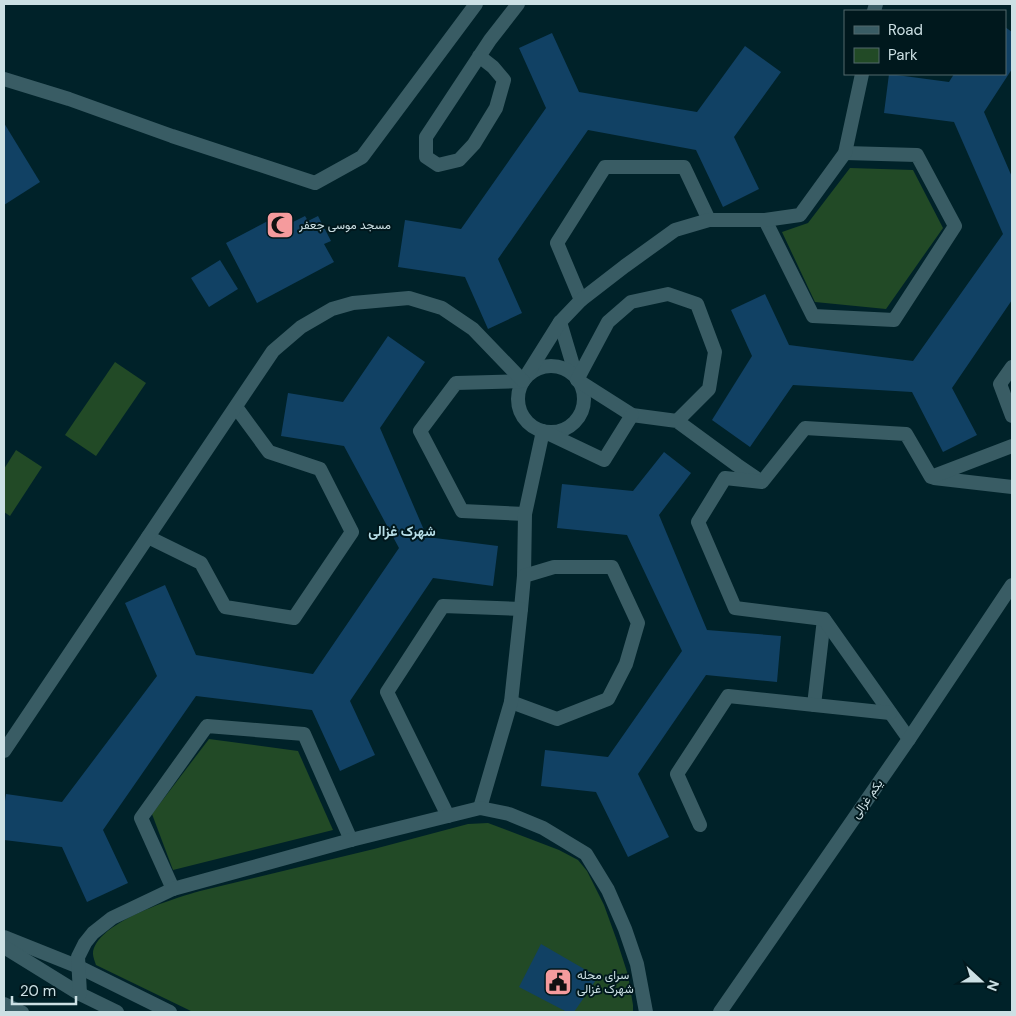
<svg xmlns="http://www.w3.org/2000/svg" width="1016" height="1016" font-family="'DM Sans',Vazirmatn,sans-serif">
	<style>
		.green { fill: #224a26 }
		.building { fill: #114164 }
		.lines { fill: none; stroke-linecap: round; stroke-linejoin: round }
		.service { stroke: #395c64; stroke-width: 12 }
		.minor { stroke: #395c64; stroke-width: 14 }
		.tertiary { stroke: #395c64; stroke-width: 14 }
		.labels { text-anchor: middle; stroke-width: 4; stroke-linejoin: round; paint-order: stroke }
		.poi-label { font-size: 12px; fill: #cce0e4; stroke: #00181d; text-anchor: start }
		.street-label { font-size: 12px; fill: #cce0e4; stroke: #00181d }
		.neighbourhood-label { font-size: 14px; font-weight: bold; fill: #b7dee7; stroke: #00181d }
	</style>
	<rect width="100%" height="100%" fill="#002229"/>
	<!-- green -->
	<g class="green">
		<polygon points="850,168 913,170 943,228 886,309 815,302 782,232 808,223"/>
		<polygon points="115,362 146,383 96,456 65,435"/>
		<polygon points="16,450 42,467 10,516 4,512 4,469"/>
		<polygon points="209,739 298,751 333,830 173,870 152,814"/>
		<path d="M 488,823 L 559,850 L 578,860 L 587,871 L 604,905 L 617,941 L 628,975 L 633,1005 L 633,1012 L 193,1012 L 96,965 C 95,962 93,957 93,954 C 94,923 175,898 200,891 L 374,849 L 468,824 Z"/>
	</g>
	<!-- building -->
	<g class="building">
		<polygon points="1005,27 1012,32 1012,69 984,112 1012,177 1012,300 952,388 977,435 943,452 912,392 793,385 750,447 712,420 752,356 731,310 765,294 789,345 913,361 1003,234 954,122 884,113 889,74 949,82 954,74 1005,74"/>
		<polygon points="552,33 579,92 697,112 745,46 781,72 734,137 759,189 723,207 696,150 588,130 498,259 522,313 488,329 465,277 398,267 405,220 461,229 546,108 519,48"/>
		<polygon points="4,123 40,182 4,205"/>
		<polygon points="287,211 293,222 305,216 308,221 318,216 331,241 324,244 334,262 257,303 226,243"/>
		<polygon points="220,260 238,289 209,307 191,278"/>
		<polygon points="388,336 425,362 380,428 427,537 498,546 493,586 433,578 350,701 375,755 340,771 312,710 196,696 103,830 128,883 87,902 62,847 4,840 4,808 6,794 62,802 157,676 125,603 165,585 196,655 313,674 399,548 344,446 281,436 288,393 343,402"/>
		<polygon points="664,452 691,473 659,515 707,630 781,636 777,682 706,675 638,774 669,837 628,857 596,792 541,786 545,750 608,757 682,651 627,535 557,528 562,484 633,491"/>
		<polygon points="541,944 598,977 574,1012 567,1012 519,987"/>
	</g>
	<g class="lines">
		<!-- service -->
		<polyline class="service" points="4,1003 23,1012"/>
		<!-- minor -->
		<g class="minor">
			<polyline points="874,11 876,4"/>
			<polyline points="479,56 493,67 504,80 496,108 474,144 459,160 438,165 426,157 426,137 490,40 518,4"/>
			<polyline points="765,220 813,316 894,320 955,226 917,155 845,153"/>
			<polyline points="581,300 557,243 605,167 684,167 709,220"/>
			<polyline points="560,322 577,379"/>
			<circle cx="551" cy="399" r="33"/>
			<polyline points="1012,367 1000,384 1012,416"/>
			<polyline points="523,381 560,322 581,300 625,266 675,230 709,220 765,220 800,215 845,153 862,74"/>
			<polyline points="523,381 456,383 420,431 462,511 525,514"/>
			<polyline points="677,421 632,415 577,380 608,322 631,302 668,294 697,304 715,352 709,389 677,421 737,465 759,480"/>
			<polyline points="934,478 1012,487"/>
			<polyline points="148,537 201,563 225,607 294,618 352,532 320,469 269,452 236,407"/>
			<polyline points="524,576 525,514 543,431 604,460 632,415"/>
			<polyline points="511,702 557,719 608,699 626,664 638,623 612,567 554,567 524,576 521,609"/>
			<polyline points="814,705 824,619"/>
			<polyline points="909,739 824,619 735,608 698,522 725,478 762,482 805,428 906,434 931,477 1012,446"/>
			<polyline points="4,751 273,351 301,327 332,309 353,303 409,298 442,308 473,329 523,381"/>
			<polyline points="448,816 387,692 443,606 521,609 511,702 480,808"/>
			<polyline points="700,825 677,774 728,696 890,713"/>
			<polyline points="173,889 141,818 207,726 304,734 351,840"/>
			<polyline points="4,937 79,967 170,1012"/>
			<polyline points="4,947 80,994 117,1012"/>
			<polyline points="80,994 78,957 85,943 93,933 112,918 173,889 351,840 480,808 509,814 543,828 586,854 608,890 625,929 637,964 646,1012"/>
		</g>
		<!-- tertiary -->
		<g class="tertiary">
			<polyline points="4,79 69,99 172,136 315,183 362,157 476,4"/>
			<polyline points="720,1012 909,739 1012,585"/>
		</g>
	</g>
	<!-- icons -->
	<defs>
		<g id="mosque-square" transform="scale(1.4375)"><rect x="-9" y="-9" width="18" height="18" rx="4" fill="#f59b9d" stroke="#00181d"/><path d="M3.5-4.9A6 6 0 1 0 3.5 4.9A5 5 0 1 1 3.5-4.9Z" fill="#111"/></g>
		<g id="civic-square" transform="scale(1.4375)"><rect x="-9" y="-9" width="18" height="18" rx="4" fill="#f59b9d" stroke="#00181d"/><path d="M-.6-6.5H3V-4.5H.6V-3L4-1V1h2V6H-6V1h2V-1L-.6-3ZM-1.2 2.5V6h2.4V2.5Z" fill="#111"/></g>
	</defs>
	<g fill-rule="evenodd">
		<use href="#mosque-square" x="280" y="225"/>
		<use href="#civic-square" x="558" y="982"/>
	</g>
	<g class="labels">
		<!-- poi labels -->
		<g class="poi-label">
			<text x="299" y="229">مسجد موسی جعفر</text>
			<text x="577" y="979">سرای محله<tspan x="577" dy="14">شهرک غزالی</tspan></text>
		</g>
		<!-- street labels -->
		<g class="street-label">
			<text transform="translate(867 799) rotate(-55)" y="4">یکم غزالی</text>
		</g>
		<!-- neighbourhood labels -->
		<g class="neighbourhood-label">
			<text x="402" y="536">شهرک غزالی</text>
		</g>
	</g>
	<!-- border -->
	<rect width="1016" height="1016" fill="none" stroke="#cce0e4" stroke-width="10"/>
	<!-- legend -->
	<rect x="844" y="10" width="162" height="65" fill="#00181d" stroke="#52686d"/>
	<rect x="854" y="26" width="25" height="8" fill="#395c64" stroke="#52686d"/>
	<text x="888" y="35" font-size="15" fill="#cce0e4">Road</text>
	<rect x="854" y="48" width="25" height="15" fill="#224a26" stroke="#52686d"/>
	<text x="888" y="60" font-size="15" fill="#cce0e4">Park</text>
	<!-- north arrow -->
	<g transform="translate(981 981) rotate(111)" stroke="#00181d" stroke-width="4" paint-order="stroke">
	<path d="M0-4L9 19L0 12L-9 19Z" fill="#cce0e4"/>
	<text y="-8" font-size="14" font-weight="bold" text-anchor="middle" fill="#cce0e4">N</text>
	</g>
	<!-- scale -->
	<path d="M12 996v8h64v-8" fill="none" stroke="#cce0e4" stroke-width="2.5"/>
	<text x="20" y="996" font-size="15" fill="#cce0e4" stroke="#00181d" stroke-width="4" paint-order="stroke">20 m</text>
</svg>
